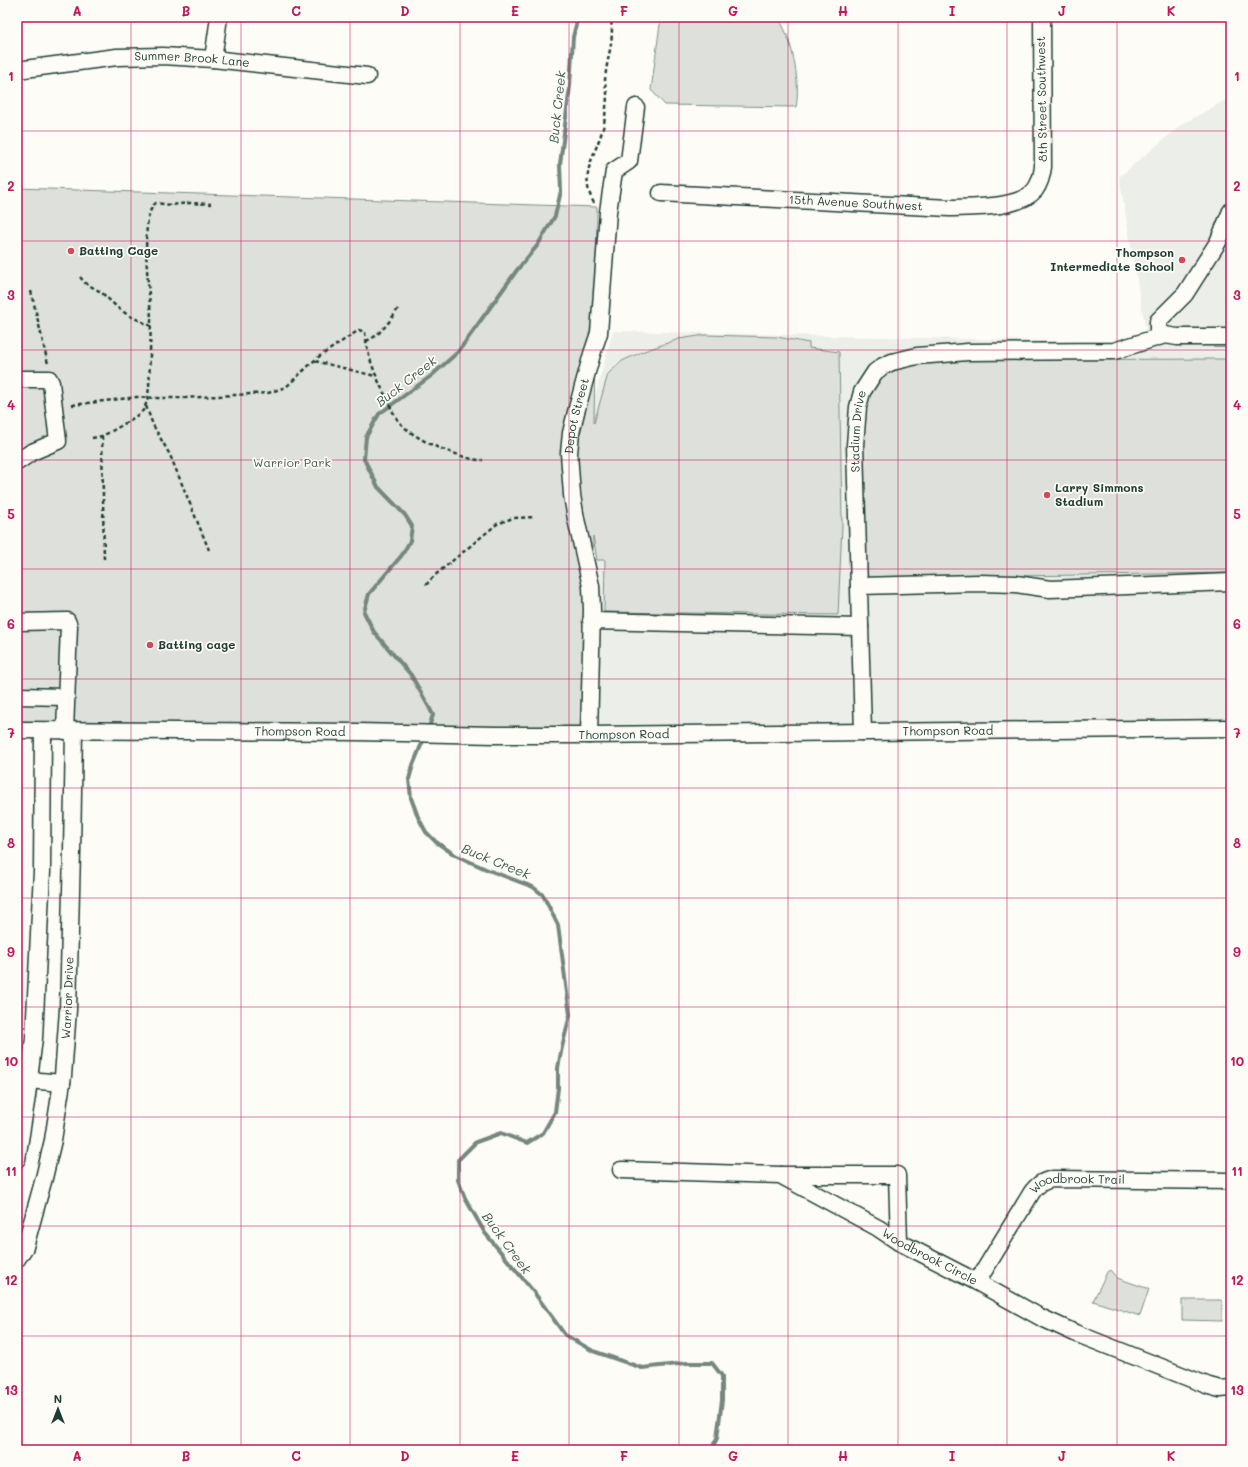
<svg xmlns="http://www.w3.org/2000/svg" width="1248" height="1467" font-family="Mali,sans-serif">
	<style>
		.built { fill: #eceee9 }
		.green { fill: #dde0db; stroke: #7e8e88 }
		.lines { fill: none; stroke-linecap: round; stroke-linejoin: round }
		.stream { stroke: #75877f; stroke-width: 4 }
		.minor-casing { stroke: #1f3d34; stroke-width: 19 }
		.path { stroke: #1f3d34; stroke-width: 2.5; stroke-dasharray: 4 3; stroke-linecap: butt }
		.minor { stroke: #fdfcf7; stroke-width: 16 }
		.grid { fill: none; stroke: #c2185b; stroke-width: 1; stroke-opacity: 0.55 }
		.poi-dot { fill: #d1495b; stroke: #fdfcf7; stroke-width: 1.5 }
		.labels { text-anchor: middle; stroke-width: 3.5; stroke-linejoin: round; paint-order: stroke }
		.street-label { font-size: 12px; fill: #1f3d34; stroke: #fdfcf7 }
		.poi-label { font-size: 12px; font-weight: bold; fill: #1f3d34; stroke: #fdfcf7; text-anchor: start }
		.park-label { font-size: 12px; fill: #455e55; stroke: #fdfcf7 }
		.water-label { font-size: 13px; font-style: italic; fill: #435c53; stroke: #fdfcf7 }
		.neatline { fill: none; stroke: #c2185b; stroke-width: 1.5 }
		.grid-label { font-size: 13px; text-anchor: middle; font-weight: bold; fill: #c2185b }
	</style>
	<rect width="100%" height="100%" fill="#fdfcf7"/>
	<filter id="ink" filterUnits="userSpaceOnUse"><feTurbulence type="fractalNoise" baseFrequency=".025" numOctaves="2"/><feDisplacementMap in="SourceGraphic" scale="8" xChannelSelector="R" yChannelSelector="G"/><feConvolveMatrix kernelMatrix="1 2 1 2 8 2 1 2 1" color-interpolation-filters="sRGB"/></filter>
	<g filter="url(#ink)">
		<!-- built -->
		<polygon class="built" points="1231,97 1231,728 589,735 585,431 613,331 1148,343 1119,177 1181,125"/>
		<!-- green -->
		<g class="green">
			<path d="M 661,17 L 777,17 C 792,34 801,85 796,107 L 665,105 L 651,90 Z"/>
			<polygon points="17,188 597,207 594,423 608,374 622,361 644,351 679,339 705,335 777,337 809,343 809,348 839,352 842,525 838,615 604,612 605,560 597,560 593,536 589,735 17,721"/>
			<polygon points="1231,359 1231,573 863,578 862,417 866,393 887,371 926,360"/>
			<polygon points="1110,1270 1117,1278 1149,1289 1140,1316 1093,1301 1107,1272"/>
			<polygon points="1182,1300 1222,1300 1222,1321 1182,1320"/>
		</g>
		<g class="lines">
			<!-- stream -->
			<g class="stream">
				<polyline points="428,730 433,715 429,707 411,675 374,632 364,612 369,594 402,555 410,541 412,526 405,515 378,487 364,459 366,437 379,414 431,376 458,352 517,270 537,246 555,216 561,191 560,164 570,86 573,37 578,17"/>
				<polyline points="424,738 413,765 409,779 411,798 418,817 426,832 436,842 455,855 488,870 533,887 543,895 558,925 570,1015 562,1047 558,1068 558,1088 555,1112 543,1133 527,1143 501,1133 476,1142 458,1160 458,1180 465,1198 485,1233 533,1291 565,1335 593,1351 642,1368 687,1363 712,1363 722,1376 722,1400 717,1438 711,1450"/>
			</g>
			<!-- minor casing -->
			<g class="minor-casing">
				<g id="minor">
					<polyline points="213,59 219,17"/>
					<path id="s1" d="M 17,70 L 117,57 L 163,56 L 213,59 L 367,76"/>
					<path id="s2" d="M 661,193 L 949,208 C 972,207 1019,209 1035,190 C 1040,183 1042,175 1043,167 L 1042,17"/>
					<polyline points="1231,211 1218,242 1185,294 1158,321 1158,330 1165,335 1177,337 1231,337"/>
					<polyline points="17,379 49,379 51,383 58,441 32,452 17,462"/>
					<polyline points="859,586 979,583 1016,584 1050,589 1231,582"/>
					<polyline points="591,621 860,627"/>
					<polyline points="17,622 67,621 69,626 65,731"/>
					<polyline points="17,696 66,697"/>
					<path id="s3" d="M 17,730 L 357,732 L 495,735 L 589,735 L 1231,728"/>
					<path id="s4" d="M 863,732 L 855,445 L 858,407 L 862,392 L 875,372 L 883,366 L 892,362 L 917,356 L 968,352 L 1114,351 L 1165,335"/>
					<path id="s5" d="M 589,735 L 592,610 L 591,586 L 576,519 L 572,495 L 569,453 L 571,433 L 576,412 L 592,354 L 599,333 L 608,212 L 614,171 L 629,161 L 636,107"/>
					<polyline points="17,1079 62,1083"/>
					<polyline points="17,1159 27,1096 34,1038 42,871 43,731"/>
					<path id="s6" d="M 621,1170 L 780,1175 L 878,1228 L 899,1242 L 977,1282 L 1040,1317 L 1075,1333 L 1209,1386 L 1220,1389 L 1231,1388"/>
					<polyline points="781,1175 897,1175 899,1242"/>
					<path id="s7" d="M 17,1259 L 25,1247 L 44,1178 L 53,1140 L 63,1076 L 68,1010 L 72,852 L 74,731"/>
					<path id="s8" d="M 977,1282 L 1032,1192 C 1038,1184 1043,1181 1053,1179 L 1231,1181"/>
				</g>
			</g>
			<!-- path -->
			<g class="path">
				<path d="M 594,203 C 577,174 598,152 604,124 C 605,115 607,103 607,93 C 606,89 605,85 605,81 C 606,59 616,39 610,17"/>
				<polyline points="80,277 85,283 101,292 118,308 128,315 151,326"/>
				<polyline points="31,291 48,364"/>
				<path d="M 366,341 C 380,336 391,320 399,307"/>
				<polyline points="315,361 375,376"/>
				<path d="M 72,405 L 137,397 L 157,398 L 184,398 L 268,393 L 286,387 L 317,358 L 359,330 L 365,332 C 367,357 376,377 387,399 C 391,408 395,418 402,425 C 417,439 435,447 453,453 C 462,456 474,461 483,460"/>
				<polyline points="146,406 153,425 170,455 209,550"/>
				<polyline points="102,436 104,560"/>
				<path d="M 92,438 C 96,437 100,437 104,435 C 111,432 142,414 144,409 C 151,394 149,370 150,355 C 150,343 151,330 151,318 C 150,297 138,214 156,203 L 171,205 L 189,203 L 211,204"/>
				<polyline points="426,585 434,576 497,524 513,518 535,517"/>
			</g>
			<!-- minor -->
			<use href="#minor" class="minor"/>
		</g>
	</g>
	<!-- grid -->
	<path class="grid" d="M 131,17 L 131,1450M 241,17 L 241,1450M 350,17 L 350,1450M 460,17 L 460,1450M 569,17 L 569,1450M 679,17 L 679,1450M 788,17 L 788,1450M 898,17 L 898,1450M 1007,17 L 1007,1450M 1117,17 L 1117,1450M 17,131 L 1231,131M 17,241 L 1231,241M 17,350 L 1231,350M 17,460 L 1231,460M 17,569 L 1231,569M 17,679 L 1231,679M 17,788 L 1231,788M 17,898 L 1231,898M 17,1007 L 1231,1007M 17,1117 L 1231,1117M 17,1226 L 1231,1226M 17,1336 L 1231,1336"/>
	<!-- markers -->
	<g class="poi-dot">
		<circle cx="71" cy="251" r="4"/>
		<circle cx="1182" cy="260" r="4"/>
		<circle cx="1047" cy="495" r="4"/>
		<circle cx="150" cy="645" r="4"/>
	</g>
	<g class="labels">
		<!-- street labels -->
		<g class="street-label">
			<text dy="4" stroke="none"><textPath href="#s1" startOffset="176">Summer Brook Lane</textPath></text>
			<text transform="translate(1042 99) rotate(-91)" y="4">8th Street Southwest</text>
			<text dy="4" stroke="none"><textPath href="#s2" startOffset="195">15th Avenue Southwest</textPath></text>
			<text dy="4" stroke="none"><textPath href="#s5" startOffset="322">Depot Street</textPath></text>
			<text dy="4" stroke="none"><textPath href="#s4" startOffset="301">Stadium Drive</textPath></text>
			<text dy="4" stroke="none"><textPath href="#s3" startOffset="931">Thompson Road</textPath></text>
			<text dy="4" stroke="none"><textPath href="#s3" startOffset="283">Thompson Road</textPath></text>
			<text dy="4" stroke="none"><textPath href="#s3" startOffset="607">Thompson Road</textPath></text>
			<text dy="4" stroke="none"><textPath href="#s7" startOffset="268">Warrior Drive</textPath></text>
			<text dy="4" stroke="none"><textPath href="#s8" startOffset="154">Woodbrook Trail</textPath></text>
			<text dy="4" stroke="none"><textPath href="#s6" startOffset="330">Woodbrook Circle</textPath></text>
		</g>
		<!-- poi labels -->
		<g class="poi-label">
			<text x="79" y="255">Batting Cage</text>
			<text x="1174" y="257" text-anchor="end">Thompson<tspan x="1174" dy="14">Intermediate School</tspan></text>
			<text x="1055" y="492">Larry Simmons<tspan x="1055" dy="14">Stadium</tspan></text>
			<text x="158" y="649">Batting cage</text>
		</g>
		<!-- park labels -->
		<g class="park-label">
			<text x="292" y="467">Warrior Park</text>
		</g>
		<!-- water labels -->
		<g class="water-label">
			<text transform="translate(557 107) rotate(-84)" y="5">Buck Creek</text>
			<text transform="translate(406 381) rotate(-38)" y="5">Buck Creek</text>
			<text transform="translate(496 861) rotate(22)" y="5">Buck Creek</text>
			<text transform="translate(507 1243) rotate(54)" y="5">Buck Creek</text>
		</g>
	</g>
	<!-- margin -->
	<rect width="1248" height="1467" fill="none" stroke="#fdfcf7" stroke-width="44"/>
	<!-- north arrow -->
	<g transform="translate(58 1409)" stroke="#fdfcf7" stroke-width="3" paint-order="stroke">
	<path d="M0-3L7 15L0 10L-7 15Z" fill="#1f3d34"/>
	<text y="-6" font-size="11" font-weight="bold" text-anchor="middle" fill="#1f3d34">N</text>
	</g>
	<rect x="22" y="22" width="1204" height="1423" class="neatline"/>
	<g class="grid-label">
		<text x="77" y="16">A</text>
		<text x="186" y="16">B</text>
		<text x="296" y="16">C</text>
		<text x="405" y="16">D</text>
		<text x="515" y="16">E</text>
		<text x="624" y="16">F</text>
		<text x="733" y="16">G</text>
		<text x="843" y="16">H</text>
		<text x="952" y="16">I</text>
		<text x="1062" y="16">J</text>
		<text x="1171" y="16">K</text>
		<text x="11" y="81">1</text>
		<text x="1237" y="81">1</text>
		<text x="11" y="191">2</text>
		<text x="1237" y="191">2</text>
		<text x="11" y="300">3</text>
		<text x="1237" y="300">3</text>
		<text x="11" y="410">4</text>
		<text x="1237" y="410">4</text>
		<text x="11" y="519">5</text>
		<text x="1237" y="519">5</text>
		<text x="11" y="629">6</text>
		<text x="1237" y="629">6</text>
		<text x="11" y="738">7</text>
		<text x="1237" y="738">7</text>
		<text x="11" y="848">8</text>
		<text x="1237" y="848">8</text>
		<text x="11" y="957">9</text>
		<text x="1237" y="957">9</text>
		<text x="11" y="1066">10</text>
		<text x="1237" y="1066">10</text>
		<text x="11" y="1176">11</text>
		<text x="1237" y="1176">11</text>
		<text x="11" y="1285">12</text>
		<text x="1237" y="1285">12</text>
		<text x="11" y="1395">13</text>
		<text x="1237" y="1395">13</text>
		<text x="77" y="1461">A</text>
		<text x="186" y="1461">B</text>
		<text x="296" y="1461">C</text>
		<text x="405" y="1461">D</text>
		<text x="515" y="1461">E</text>
		<text x="624" y="1461">F</text>
		<text x="733" y="1461">G</text>
		<text x="843" y="1461">H</text>
		<text x="952" y="1461">I</text>
		<text x="1062" y="1461">J</text>
		<text x="1171" y="1461">K</text>
	</g>
</svg>
